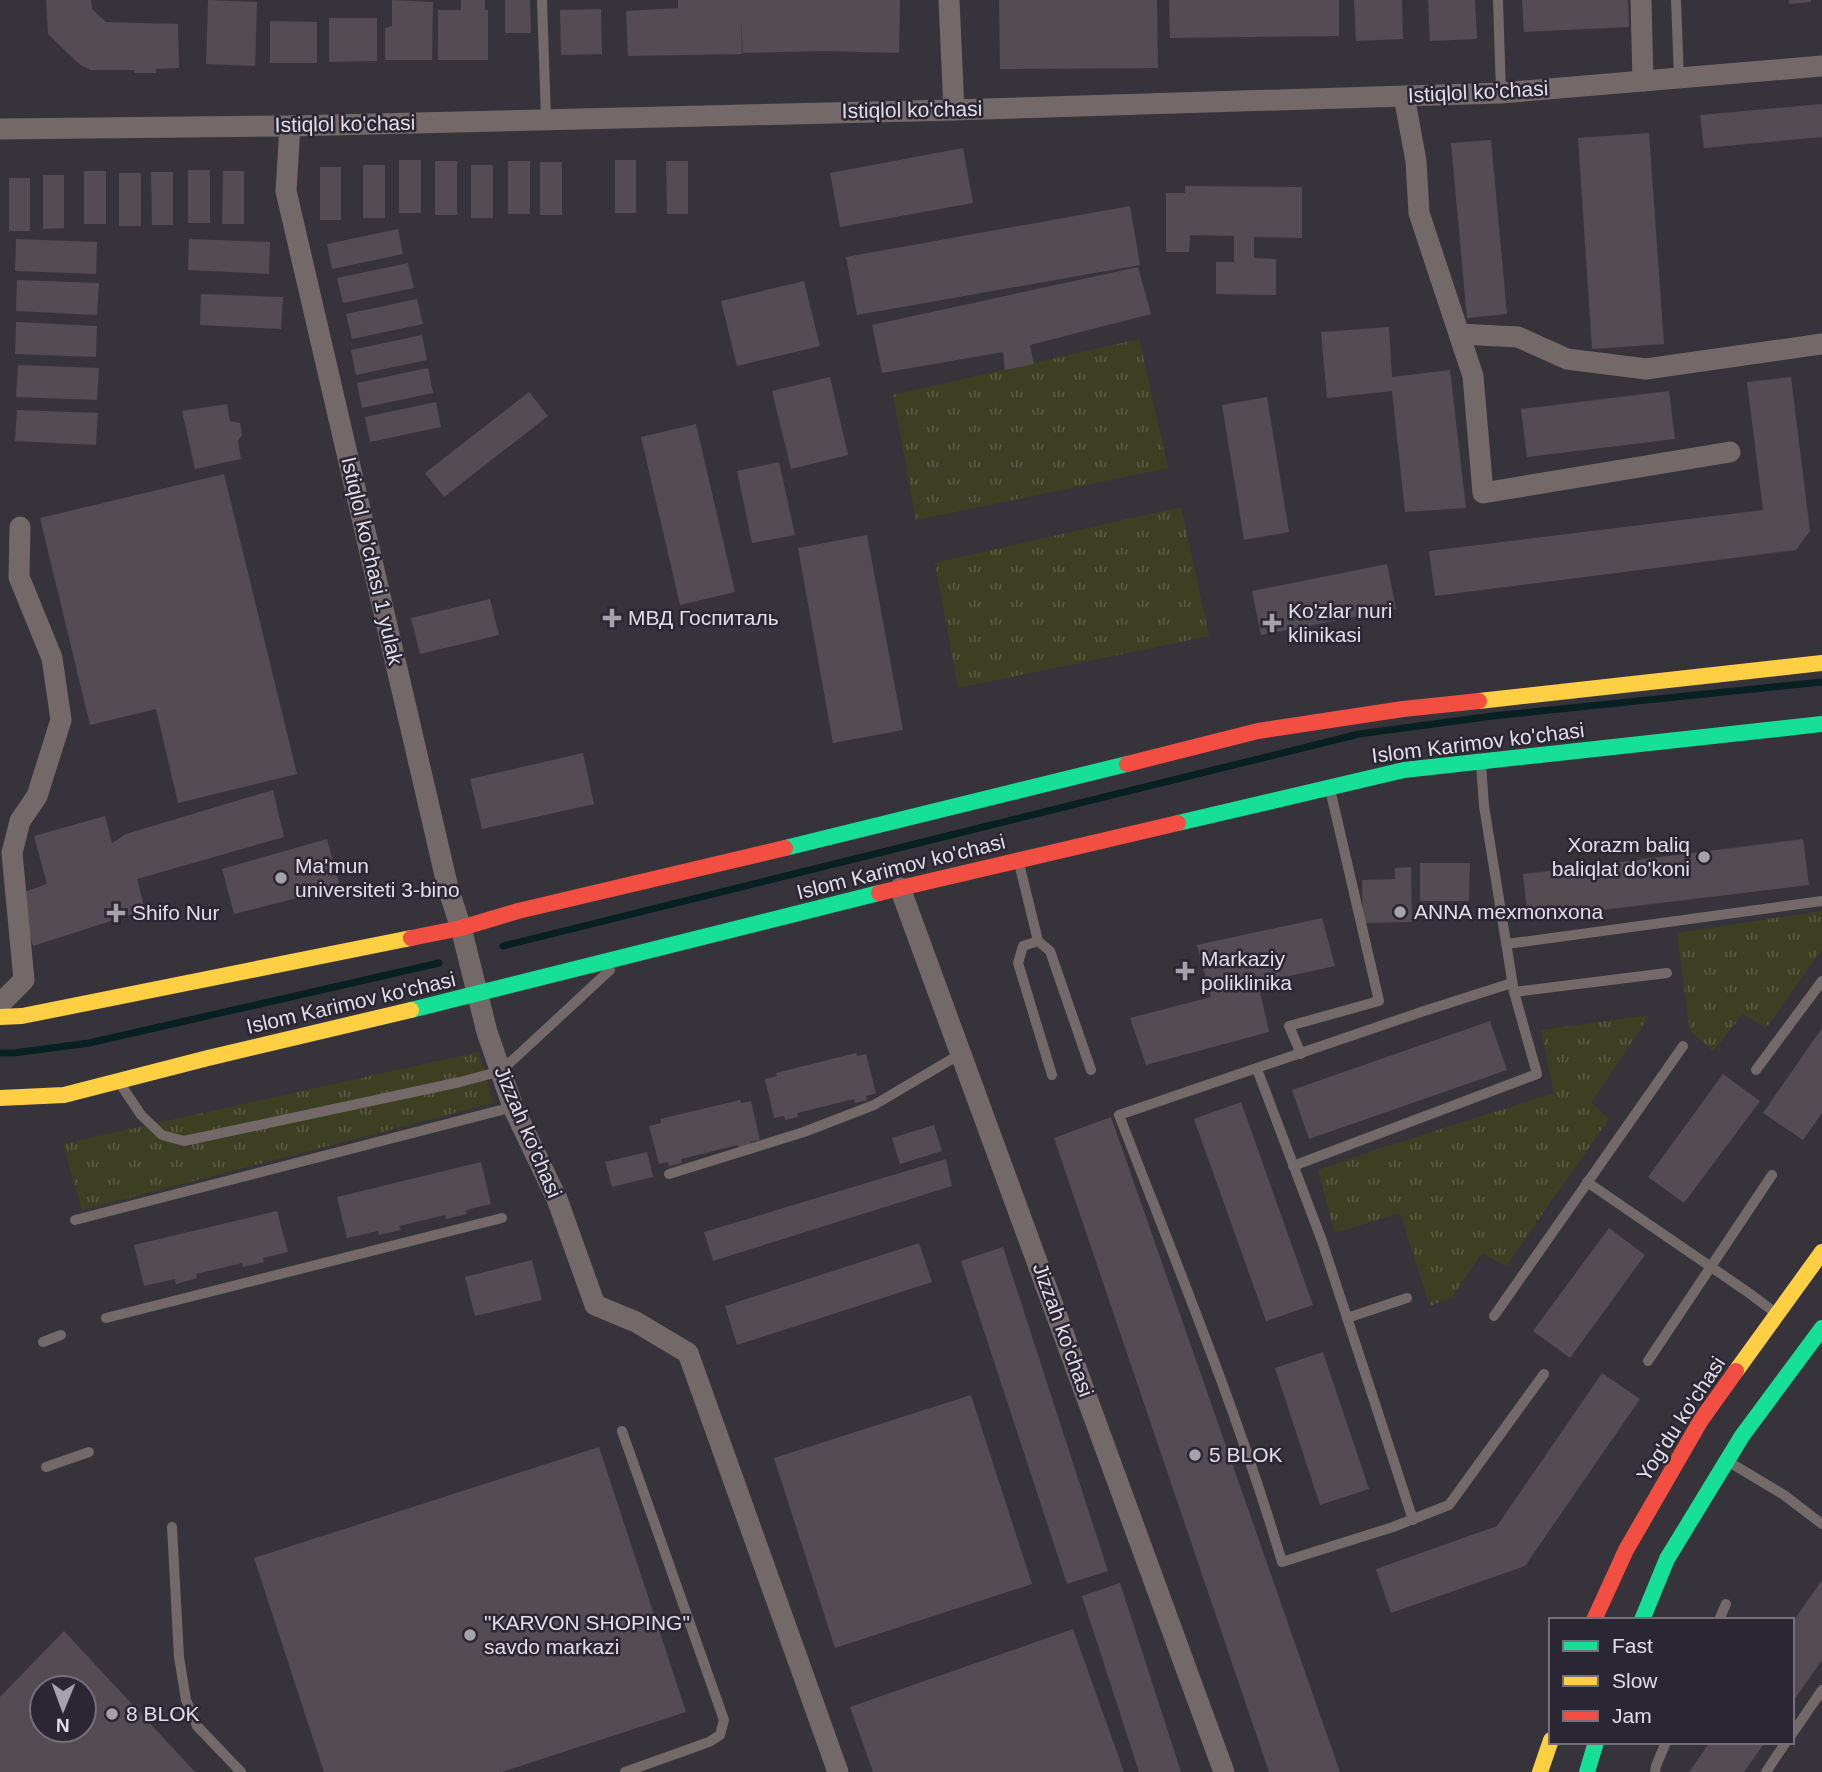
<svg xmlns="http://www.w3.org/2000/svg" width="1822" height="1772" font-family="Helvetica,sans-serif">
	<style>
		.grass { fill: url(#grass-tufts) }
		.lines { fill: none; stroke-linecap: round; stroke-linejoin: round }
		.stream { stroke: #082021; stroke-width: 7 }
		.building { fill: #534c53; fill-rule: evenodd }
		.lane { stroke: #726968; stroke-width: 10 }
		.street { stroke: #726968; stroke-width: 21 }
		.fast { stroke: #16e098; stroke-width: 16 }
		.slow { stroke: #ffcf43; stroke-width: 16 }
		.jam { stroke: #f24e42; stroke-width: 16 }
		.poi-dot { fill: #a4a2aa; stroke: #2b2634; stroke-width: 2.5 }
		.labels { text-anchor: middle; stroke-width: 5; stroke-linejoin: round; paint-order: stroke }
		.street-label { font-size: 21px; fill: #e0dde6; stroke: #2b2634 }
		.poi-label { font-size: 21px; fill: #e0dde6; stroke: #2b2634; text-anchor: start }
	</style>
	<defs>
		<pattern id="grass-tufts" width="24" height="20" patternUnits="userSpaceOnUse" patternTransform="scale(1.75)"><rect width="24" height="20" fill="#3d3f23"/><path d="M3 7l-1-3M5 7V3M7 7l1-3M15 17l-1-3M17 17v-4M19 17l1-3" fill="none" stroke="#595a43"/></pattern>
	</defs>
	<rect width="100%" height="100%" fill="#36343a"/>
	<!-- grass -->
	<g class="grass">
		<polygon points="1139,339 1168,468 916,520 893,395"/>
		<polygon points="1181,507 1209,636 958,688 935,563"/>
		<polygon points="1822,911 1822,949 1766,1028 1743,1014 1713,1051 1690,1031 1677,933"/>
		<polygon points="1650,1015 1591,1103 1609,1119 1506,1266 1482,1253 1452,1297 1430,1306 1400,1213 1335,1233 1318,1170 1369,1152 1554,1093 1541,1030"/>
		<polygon points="479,1052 493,1103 82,1210 63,1144"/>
	</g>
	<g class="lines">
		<!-- stream -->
		<g class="stream">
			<polyline points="503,946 1359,734 1493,716 1822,682"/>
			<polyline points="0,1053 14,1053 89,1043 439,963"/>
		</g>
	</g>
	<!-- building -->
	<g class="building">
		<polygon points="46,0 91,0 92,9 106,22 178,24 179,68 156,69 156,73 135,73 134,70 91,70 79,64 48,34"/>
		<polygon points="208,0 257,2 255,66 206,64"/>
		<polygon points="392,0 433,2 432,60 385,60 385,28 392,26"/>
		<polygon points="461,0 485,0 485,10 488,10 488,60 438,60 438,10 461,10"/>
		<polygon points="505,0 530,0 531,33 505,33"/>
		<polygon points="678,0 900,0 899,53 824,51 743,53 741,19 742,54 628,56 626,11 678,8"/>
		<polygon points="999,0 1157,0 1158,68 1000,69"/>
		<polygon points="1169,0 1339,0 1339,36 1170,38"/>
		<polygon points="1354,0 1402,0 1403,39 1356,41"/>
		<polygon points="1428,0 1475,0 1477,39 1430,41"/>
		<polygon points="1522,0 1628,0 1629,27 1524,32"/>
		<polygon points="1789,0 1811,0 1811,2 1789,4"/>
		<polygon points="601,9 602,54 561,55 560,10"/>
		<polygon points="329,18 377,18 377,61 329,62"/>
		<polygon points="270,21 317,22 317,63 270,63"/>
		<polygon points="1822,104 1822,137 1704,148 1700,115"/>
		<polygon points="1649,133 1664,344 1592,349 1578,138"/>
		<polygon points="1491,140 1507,314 1467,318 1451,143"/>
		<polygon points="963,148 973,203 840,227 830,173"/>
		<rect x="399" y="160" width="22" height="53"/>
		<rect x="615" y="160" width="21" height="53"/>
		<rect x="435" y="161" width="22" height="54"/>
		<rect x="508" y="161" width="22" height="53"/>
		<polygon points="666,161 688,161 688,214 667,214"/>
		<rect x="540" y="162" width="22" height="53"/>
		<rect x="363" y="165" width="22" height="53"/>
		<rect x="471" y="165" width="22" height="53"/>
		<rect x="320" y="167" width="21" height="53"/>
		<rect x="188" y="170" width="22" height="53"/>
		<rect x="84" y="171" width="22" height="53"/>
		<polygon points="223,171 244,171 244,224 222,224"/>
		<polygon points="151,172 173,172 173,225 152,225"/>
		<rect x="119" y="173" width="22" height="53"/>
		<polygon points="43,175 64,175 64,228 43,229"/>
		<rect x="9" y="178" width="21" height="53"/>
		<polygon points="1185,186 1302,187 1302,238 1254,237 1254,258 1276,259 1276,295 1216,294 1216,262 1234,262 1234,236 1190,235 1189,252 1166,252 1166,193 1185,193"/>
		<polygon points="1130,206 1140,265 857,315 846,257"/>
		<polygon points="398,229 403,254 332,269 327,244"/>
		<polygon points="16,239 97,242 96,274 15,271"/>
		<polygon points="189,239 270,242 269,274 188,270"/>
		<polygon points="408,263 414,288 343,303 337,278"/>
		<polygon points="1138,267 1151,314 1030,345 1034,364 1005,370 1003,352 882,373 872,325"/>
		<polygon points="17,280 99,283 97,315 16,311"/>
		<polygon points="804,281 820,346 737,366 721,301"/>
		<polygon points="201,294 283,297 281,329 200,325"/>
		<polygon points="417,299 423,324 352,339 346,314"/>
		<polygon points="16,322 97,326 96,357 15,354"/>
		<polygon points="1389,327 1392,377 1450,370 1466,508 1405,512 1392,391 1327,398 1321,332"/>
		<polygon points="422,335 427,360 356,375 351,350"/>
		<polygon points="18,365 99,368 97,400 16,397"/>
		<polygon points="428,368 433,393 362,408 357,383"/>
		<polygon points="830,377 848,455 791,469 772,391"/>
		<polygon points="1791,377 1810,531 1796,550 1435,596 1429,551 1763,510 1747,382"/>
		<polygon points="1669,391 1675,439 1527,457 1521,409"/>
		<polygon points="529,392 548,416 444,497 425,473"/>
		<polygon points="1267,397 1289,532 1244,540 1222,405"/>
		<polygon points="436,402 441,427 370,442 365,417"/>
		<polygon points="227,404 230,421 240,423 242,435 238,441 241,459 195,469 182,411"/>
		<polygon points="17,410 98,413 96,445 15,441"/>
		<polygon points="696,424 735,592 680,605 641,437"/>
		<polygon points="779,462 795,535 752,543 737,471"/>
		<polygon points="224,474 297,774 178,803 156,709 90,725 40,518"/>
		<polygon points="867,535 903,730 833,743 798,548"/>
		<polygon points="1387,564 1396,609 1261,635 1252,591"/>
		<polygon points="490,599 499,635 420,654 411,618"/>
		<polygon points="583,753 594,804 482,829 470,779"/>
		<polygon points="273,790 284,837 137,879 145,910 33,946 18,894 47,884 34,836 105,816 112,843 126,834"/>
		<polygon points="327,839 340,887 234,914 222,869"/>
		<polygon points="1803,839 1809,885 1528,919 1523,874"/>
		<polygon points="1420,863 1470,863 1469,901 1420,901"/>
		<polygon points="1411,867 1412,922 1363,923 1362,880 1395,879 1395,868"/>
		<polygon points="1322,918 1335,966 1258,983 1269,1032 1146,1065 1130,1018 1211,997 1197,945"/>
		<polygon points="1490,1021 1507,1070 1309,1139 1292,1090"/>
		<polygon points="1822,1028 1822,1113 1803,1140 1763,1113"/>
		<polygon points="856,1053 857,1056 866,1054 876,1093 866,1096 867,1100 855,1103 854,1099 797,1113 798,1117 785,1120 784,1116 774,1118 765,1079 777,1076 776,1073"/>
		<polygon points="1723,1074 1760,1101 1684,1203 1648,1177"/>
		<polygon points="740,1100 741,1103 751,1101 760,1140 750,1142 751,1146 739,1149 738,1145 681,1159 682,1163 669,1166 668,1162 659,1164 649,1126 661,1123 660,1119"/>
		<polygon points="1241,1102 1313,1305 1266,1321 1194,1119"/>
		<polygon points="1111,1117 1340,1772 1269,1772 1054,1138"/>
		<polygon points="934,1125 942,1151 900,1164 892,1138"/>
		<polygon points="647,1152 653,1177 612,1187 605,1162"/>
		<polygon points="946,1159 952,1186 713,1261 704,1232"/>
		<polygon points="481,1162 491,1204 466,1210 467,1214 446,1219 445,1215 399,1226 401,1230 379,1235 378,1231 347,1238 337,1197"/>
		<polygon points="277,1211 288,1252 263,1258 264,1262 243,1267 242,1263 196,1274 197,1278 176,1284 175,1279 144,1286 134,1245"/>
		<polygon points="1609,1228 1645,1255 1570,1358 1533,1331"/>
		<polygon points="919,1243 932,1282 737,1345 725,1306"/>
		<polygon points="1003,1247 1108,1571 1067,1584 961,1261"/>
		<polygon points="532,1260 542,1300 475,1316 465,1277"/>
		<polygon points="1323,1352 1369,1489 1320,1505 1275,1368"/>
		<polygon points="1602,1373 1640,1399 1525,1566 1391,1613 1376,1569 1497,1526"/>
		<polygon points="971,1395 1032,1584 835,1648 774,1458"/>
		<polygon points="599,1447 686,1712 502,1772 324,1772 254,1558"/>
		<polygon points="1822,1580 1822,1660 1792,1703 1792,1623"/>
		<polygon points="1120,1583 1181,1772 1139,1772 1082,1596"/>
		<polygon points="1073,1629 1124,1772 873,1772 850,1707"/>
		<path d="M 64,1631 L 195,1772 L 0,1772 L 0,1697 ZM 42,1688 L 84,1688 L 84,1730 L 42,1730 Z"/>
		<polygon points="1710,1742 1765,1742 1744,1772 1689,1772"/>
	</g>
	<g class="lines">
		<!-- lane -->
		<g class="lane">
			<polyline points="542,0 546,119"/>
			<polyline points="1498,0 1501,93"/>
			<polyline points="1676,0 1679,79"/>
			<polyline points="1019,863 1038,941 1050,951 1091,1070"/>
			<polyline points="1038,941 1023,946 1018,963 1052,1075"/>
			<polyline points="1507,944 1822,901"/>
			<path d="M 1512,983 L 1424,1011 L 1119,1115 C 1176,1263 1237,1410 1282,1562 L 1393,1527 L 1449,1505 L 1544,1374"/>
			<polyline points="1514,992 1667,973"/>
			<polyline points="1301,1054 1289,1026 1379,1001 1330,789"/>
			<polyline points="1257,1069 1322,1241 1413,1520"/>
			<polyline points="1756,1070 1822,981"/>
			<polyline points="119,1082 141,1115 162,1135 184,1141 460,1082 501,1071 610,970"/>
			<polyline points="1293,1166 1537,1074 1514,992 1484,806 1481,764"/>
			<polyline points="669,1174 804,1132 874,1105 962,1053"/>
			<polyline points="1587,1182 1749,1293 1777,1314"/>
			<polyline points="75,1220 513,1107"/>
			<polyline points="1494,1316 1683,1046"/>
			<polyline points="106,1318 502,1218"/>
			<polyline points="1347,1318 1407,1298"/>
			<polyline points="43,1342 61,1335"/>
			<polyline points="1648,1361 1772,1175"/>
			<polyline points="622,1431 724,1720 720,1735 709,1742 625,1772"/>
			<polyline points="1729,1462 1784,1495 1822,1524"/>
			<polyline points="46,1467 89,1452"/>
			<polyline points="172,1527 179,1657 186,1700 197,1726 241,1772"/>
			<polyline points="1719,1620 1726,1604"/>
			<polyline points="1792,1734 1822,1690"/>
			<polyline points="1655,1772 1656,1766 1666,1742"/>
			<polyline points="1766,1772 1786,1742"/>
		</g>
		<!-- street -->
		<g class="street">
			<polyline points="949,0 954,110"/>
			<polyline points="1641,0 1643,81"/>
			<polyline points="1404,96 1416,161 1419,213 1473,376 1483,493 1730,452"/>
			<polyline points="290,126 286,191 448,888 461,928 487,1032 513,1107 557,1199 595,1305 636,1322 688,1353 838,1772"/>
			<polyline points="0,129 290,126 954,110 1501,93 1822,66"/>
			<polyline points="1459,334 1518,337 1567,359 1646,369 1822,344"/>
			<polyline points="900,888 1224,1772"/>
			<polyline points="0,1004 24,980 12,853 20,821 37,796 61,720 52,658 19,577 20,527"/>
		</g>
		<!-- fast -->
		<g class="fast">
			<polyline points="1178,823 1404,770 1822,724"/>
			<polyline points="785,848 1127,764"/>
			<polyline points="411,1010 879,893"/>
			<polyline points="1642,1620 1667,1559 1742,1436 1822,1328"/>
			<polyline points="1587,1772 1596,1742"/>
		</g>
		<!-- slow -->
		<g class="slow">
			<polyline points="1479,701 1822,663"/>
			<polyline points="0,1017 22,1016 411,938"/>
			<polyline points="0,1098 64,1095 208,1058 411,1010"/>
			<polyline points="1736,1371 1822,1252"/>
			<polyline points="1540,1772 1551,1740"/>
		</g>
		<!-- jam -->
		<g class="jam">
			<polyline points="1127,764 1258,731 1403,709 1479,701"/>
			<polyline points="879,893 1178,823"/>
			<polyline points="411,938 461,928 518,911 785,848"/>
			<polyline points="1594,1620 1626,1550 1701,1420 1736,1371"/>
		</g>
	</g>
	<!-- markers -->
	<g class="poi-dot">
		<path d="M608.5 607.5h7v7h7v7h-7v7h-7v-7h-7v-7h7z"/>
		<path d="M1268.5 612.5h7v7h7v7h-7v7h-7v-7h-7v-7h7z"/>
		<circle cx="1704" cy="857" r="7"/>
		<circle cx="281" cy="878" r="7"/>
		<circle cx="1400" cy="912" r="7"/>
		<path d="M112.5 902.5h7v7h7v7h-7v7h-7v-7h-7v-7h7z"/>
		<path d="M1181.5 960.5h7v7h7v7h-7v7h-7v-7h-7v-7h7z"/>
		<circle cx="1195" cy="1455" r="7"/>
		<circle cx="470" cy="1635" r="7"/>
		<circle cx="112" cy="1714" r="7"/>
	</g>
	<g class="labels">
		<!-- street labels -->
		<g class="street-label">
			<text transform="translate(1478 92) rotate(-3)" y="7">Istiqlol ko'chasi</text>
			<text transform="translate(912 110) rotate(-1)" y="7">Istiqlol ko'chasi</text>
			<text transform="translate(345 124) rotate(-1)" y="7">Istiqlol ko'chasi</text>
			<text transform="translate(372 561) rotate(77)" y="7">Istiqlol ko'chasi 1 yulak</text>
			<text transform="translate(1478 743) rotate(-7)" y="7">Islom Karimov ko'chasi</text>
			<text transform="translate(901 867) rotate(-14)" y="7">Islom Karimov ko'chasi</text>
			<text transform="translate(351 1003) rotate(-13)" y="7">Islom Karimov ko'chasi</text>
			<text transform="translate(528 1132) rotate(67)" y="7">Jizzah ko'chasi</text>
			<text transform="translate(1063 1330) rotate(70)" y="7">Jizzah ko'chasi</text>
			<text transform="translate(1681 1419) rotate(-57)" y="7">Yog'du ko'chasi</text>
		</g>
		<!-- poi labels -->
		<g class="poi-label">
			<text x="1288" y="618">Ko'zlar nuri<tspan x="1288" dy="24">klinikasi</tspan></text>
			<text x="628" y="625">МВД Госпиталь</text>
			<text x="1690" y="852" text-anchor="end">Xorazm baliq<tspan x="1690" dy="24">baliqlat do'koni</tspan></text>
			<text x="295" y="873">Ma'mun<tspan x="295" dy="24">universiteti 3-bino</tspan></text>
			<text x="1414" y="919">ANNA mexmonxona</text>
			<text x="132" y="920">Shifo Nur</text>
			<text x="1201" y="966">Markaziy<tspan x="1201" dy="24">poliklinika</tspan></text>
			<text x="1209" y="1462">5 BLOK</text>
			<text x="484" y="1630">"KARVON SHOPING"<tspan x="484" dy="24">savdo markazi</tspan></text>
			<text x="126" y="1721">8 BLOK</text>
		</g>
	</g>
	<!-- legend -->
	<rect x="1549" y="1618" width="245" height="126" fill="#2b2634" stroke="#736f7b" stroke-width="2"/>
	<rect x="1563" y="1641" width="35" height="10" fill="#16e098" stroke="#736f7b" stroke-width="2"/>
	<text x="1612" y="1653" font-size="21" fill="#e0dde6">Fast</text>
	<rect x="1563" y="1676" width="35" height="10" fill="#ffcf43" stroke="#736f7b" stroke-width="2"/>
	<text x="1612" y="1688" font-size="21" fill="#e0dde6">Slow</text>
	<rect x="1563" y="1711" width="35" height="10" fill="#f24e42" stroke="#736f7b" stroke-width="2"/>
	<text x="1612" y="1723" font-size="21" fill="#e0dde6">Jam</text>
	<!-- north arrow -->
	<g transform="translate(63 1709) rotate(181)"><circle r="33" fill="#2b2634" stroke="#736f7b" stroke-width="2"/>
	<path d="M0-5L12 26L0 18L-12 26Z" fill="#a4a2aa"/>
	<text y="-10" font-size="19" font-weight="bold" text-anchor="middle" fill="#e0dde6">N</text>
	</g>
</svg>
